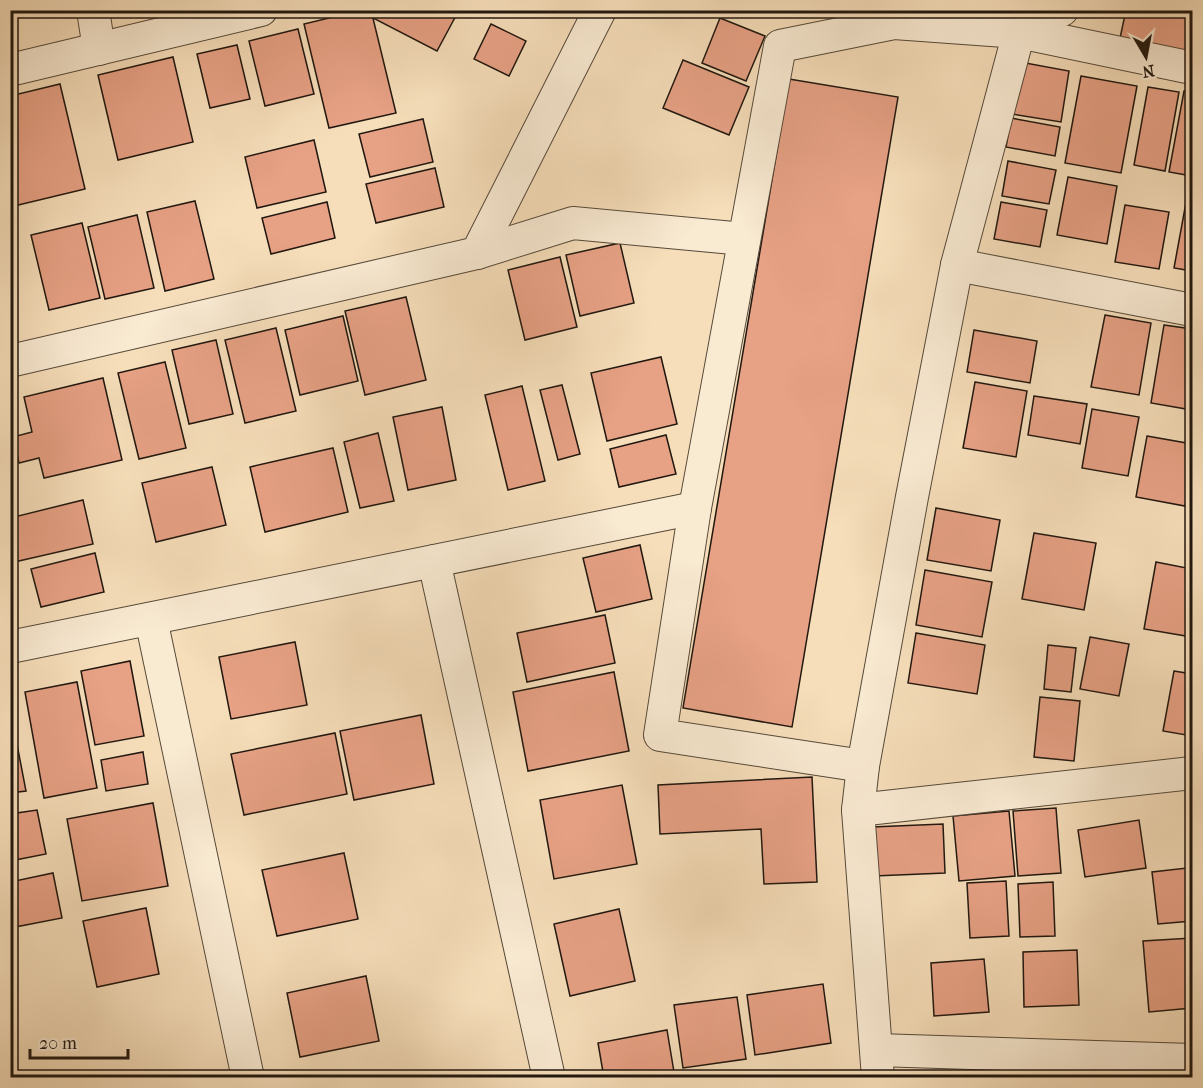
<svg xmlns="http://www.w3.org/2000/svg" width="1203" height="1088" font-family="'IM FELL French Canon',serif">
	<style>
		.building { fill: #e7a185; stroke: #20170f; stroke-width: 1.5 }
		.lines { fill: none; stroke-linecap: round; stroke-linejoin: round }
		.street-casing { stroke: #56493a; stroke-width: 34 }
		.street { stroke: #f9ead2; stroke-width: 32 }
	</style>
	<rect width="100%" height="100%" fill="#f6deba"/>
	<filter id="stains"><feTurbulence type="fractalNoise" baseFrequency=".00333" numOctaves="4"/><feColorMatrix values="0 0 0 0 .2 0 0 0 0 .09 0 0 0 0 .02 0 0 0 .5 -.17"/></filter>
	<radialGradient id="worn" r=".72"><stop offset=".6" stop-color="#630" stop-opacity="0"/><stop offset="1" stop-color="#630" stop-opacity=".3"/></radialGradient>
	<!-- building -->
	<g class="building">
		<polygon points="362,10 371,10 396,113 329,128 304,24"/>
		<polygon points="377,10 459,10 437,51 373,18"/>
		<polygon points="1126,10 1157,10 1192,17 1185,55 1119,43"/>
		<polygon points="720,18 765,36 746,81 702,63"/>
		<polygon points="491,24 526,41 509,76 474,59"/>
		<polygon points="298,29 314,94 265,106 249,41"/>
		<polygon points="237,45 250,99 210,108 197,54"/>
		<polygon points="173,57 193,142 118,160 98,75"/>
		<polygon points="683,60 749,87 729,135 663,108"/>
		<polygon points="1015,61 1069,71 1061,122 1006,113"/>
		<polygon points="1081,76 1137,86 1121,173 1065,163"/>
		<polygon points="789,79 898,97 792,727 683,708"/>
		<polygon points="60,84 85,189 10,207 10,96"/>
		<polygon points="1148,87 1179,92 1165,171 1134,165"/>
		<polygon points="1184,91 1192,92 1192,176 1169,172"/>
		<polygon points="1011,118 1060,127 1055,156 1006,147"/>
		<polygon points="423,119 433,162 370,177 359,134"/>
		<polygon points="314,140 326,192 257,208 245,157"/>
		<polygon points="1008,161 1056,170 1049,204 1002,196"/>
		<polygon points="435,168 444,207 376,223 366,184"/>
		<polygon points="1068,177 1117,186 1107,244 1057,235"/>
		<polygon points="1189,186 1192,186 1192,271 1174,268"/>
		<polygon points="195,201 214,279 165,291 147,212"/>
		<polygon points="327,202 335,238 271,254 262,218"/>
		<polygon points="1001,202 1047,210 1040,247 994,239"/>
		<polygon points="1125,205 1169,212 1159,269 1115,262"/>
		<polygon points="137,215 154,288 105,299 88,227"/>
		<polygon points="82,223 100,298 49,310 31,235"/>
		<polygon points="620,243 634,303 580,316 566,255"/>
		<polygon points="560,257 577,327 525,340 508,270"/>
		<polygon points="406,297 426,380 365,395 345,311"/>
		<polygon points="1105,315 1151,323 1139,395 1091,387"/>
		<polygon points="343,316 358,381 300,395 285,330"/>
		<polygon points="1164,325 1192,329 1192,410 1151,403"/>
		<polygon points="276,328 296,411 245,423 225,340"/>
		<polygon points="974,330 1037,341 1030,383 967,372"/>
		<polygon points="216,340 233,414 189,424 172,350"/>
		<polygon points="661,357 677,424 607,441 591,373"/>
		<polygon points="165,362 186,448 139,459 118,373"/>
		<polygon points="103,378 122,460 44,478 39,458 19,463 13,437 32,432 24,397"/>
		<polygon points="975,382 1027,391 1016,457 963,448"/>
		<polygon points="562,385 580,454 558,460 540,390"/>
		<polygon points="522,386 545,481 508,490 485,395"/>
		<polygon points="1034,396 1087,404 1080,444 1028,435"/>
		<polygon points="442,407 456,480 408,490 393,417"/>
		<polygon points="1092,409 1139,417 1128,476 1082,468"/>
		<polygon points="378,433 394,501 360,508 344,442"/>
		<polygon points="666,435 676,474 619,487 610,449"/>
		<polygon points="1147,436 1192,444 1192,464 1185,506 1136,497"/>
		<polygon points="333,448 348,512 265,532 250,467"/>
		<polygon points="212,467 226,525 156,542 142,483"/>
		<polygon points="83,500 93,544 10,563 10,518"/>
		<polygon points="936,508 1000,520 991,571 927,560"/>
		<polygon points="1034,533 1096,543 1084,610 1022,599"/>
		<polygon points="640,545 652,599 596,612 583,558"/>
		<polygon points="95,553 104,592 41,607 31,569"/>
		<polygon points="1156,562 1192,569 1192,637 1144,629"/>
		<polygon points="925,570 992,582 982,637 916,625"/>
		<polygon points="605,615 615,663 527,682 517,633"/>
		<polygon points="916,633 985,645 977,694 908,683"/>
		<polygon points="1090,637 1129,644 1119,696 1080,689"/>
		<polygon points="295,642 307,705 231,719 219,657"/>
		<polygon points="1048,645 1076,648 1071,692 1044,689"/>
		<polygon points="130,661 144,736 95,745 81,671"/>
		<polygon points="1174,671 1192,674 1192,699 1186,735 1163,731"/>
		<polygon points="614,672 629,751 528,771 513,692"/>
		<polygon points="77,682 97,788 44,798 25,692"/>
		<polygon points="1040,697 1080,701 1074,761 1034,757"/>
		<polygon points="10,708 26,791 10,793"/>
		<polygon points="421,715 434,784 354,800 340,731"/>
		<polygon points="335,733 347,794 244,815 231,754"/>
		<polygon points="143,752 148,784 106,791 101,760"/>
		<polygon points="812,777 817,882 764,884 761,829 660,834 658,785"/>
		<polygon points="622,785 637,864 554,879 540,800"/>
		<polygon points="153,803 168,886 82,901 67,819"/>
		<polygon points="1056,808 1061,873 1018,876 1013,811"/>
		<polygon points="37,810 46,854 10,861 10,814"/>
		<polygon points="1009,811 1015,876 959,881 953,816"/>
		<polygon points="1139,820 1146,868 1085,877 1078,830"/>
		<polygon points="943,824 945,873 874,876 872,827"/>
		<polygon points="344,853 358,919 277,936 262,870"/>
		<polygon points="1187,868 1192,921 1158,924 1152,872"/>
		<polygon points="53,873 62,918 10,928 10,882"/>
		<polygon points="1006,881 1009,936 970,938 967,883"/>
		<polygon points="1053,882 1055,936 1020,937 1018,884"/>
		<polygon points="146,908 159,974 97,987 83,921"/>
		<polygon points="619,909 635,981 570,996 554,924"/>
		<polygon points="1192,938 1192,1008 1149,1012 1143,941"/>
		<polygon points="1077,950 1079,1005 1024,1007 1023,952"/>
		<polygon points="984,959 989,1012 934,1016 931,963"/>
		<polygon points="366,976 379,1041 300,1057 287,993"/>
		<polygon points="823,984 831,1043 755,1055 747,995"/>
		<polygon points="737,997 746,1059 683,1068 674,1005"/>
		<polygon points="667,1030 675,1078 604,1078 598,1043"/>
		<polygon points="1078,1067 1079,1078 958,1078 958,1075"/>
	</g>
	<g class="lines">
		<!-- street casing -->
		<g class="street-casing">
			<g id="street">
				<polyline points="93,10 99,49"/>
				<polyline points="10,70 261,10"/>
				<polyline points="477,253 600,10"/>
				<polyline points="957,265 1192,310"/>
				<polyline points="10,361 477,253 573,223 744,239"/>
				<polyline points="434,561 549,1078"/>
				<polyline points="151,619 248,1078"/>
				<polyline points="10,647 695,508"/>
				<polyline points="863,766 660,735 695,508 780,46 894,23 1019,32 1192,68"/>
				<polyline points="858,810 1192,773"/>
				<polyline points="877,1050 1192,1060"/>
				<polyline points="878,1078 858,810 863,766 912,497 957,265 1019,32 1062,10"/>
			</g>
		</g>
		<!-- street -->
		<use href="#street" class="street"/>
	</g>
	<!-- margin -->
	<rect width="1203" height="1088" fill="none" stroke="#f6deba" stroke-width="36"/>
	<rect x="12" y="12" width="1179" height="1064" fill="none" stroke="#20170f" stroke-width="3"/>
	<rect x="18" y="18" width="1167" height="1052" fill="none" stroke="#20170f" stroke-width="1.5"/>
	<!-- north arrow -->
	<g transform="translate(1146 57) rotate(170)" stroke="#f9ead2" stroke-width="4.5" paint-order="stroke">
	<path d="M0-4.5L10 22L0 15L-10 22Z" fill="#20170f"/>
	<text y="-9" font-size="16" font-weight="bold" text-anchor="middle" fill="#20170f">N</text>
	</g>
	<!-- scale -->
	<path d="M30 1049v9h98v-9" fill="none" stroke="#20170f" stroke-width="3"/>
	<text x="39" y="1049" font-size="18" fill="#20170f" stroke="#f9ead2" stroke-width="4.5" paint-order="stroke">20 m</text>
	<rect width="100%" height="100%" filter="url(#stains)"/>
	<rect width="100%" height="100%" fill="url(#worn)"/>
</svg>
